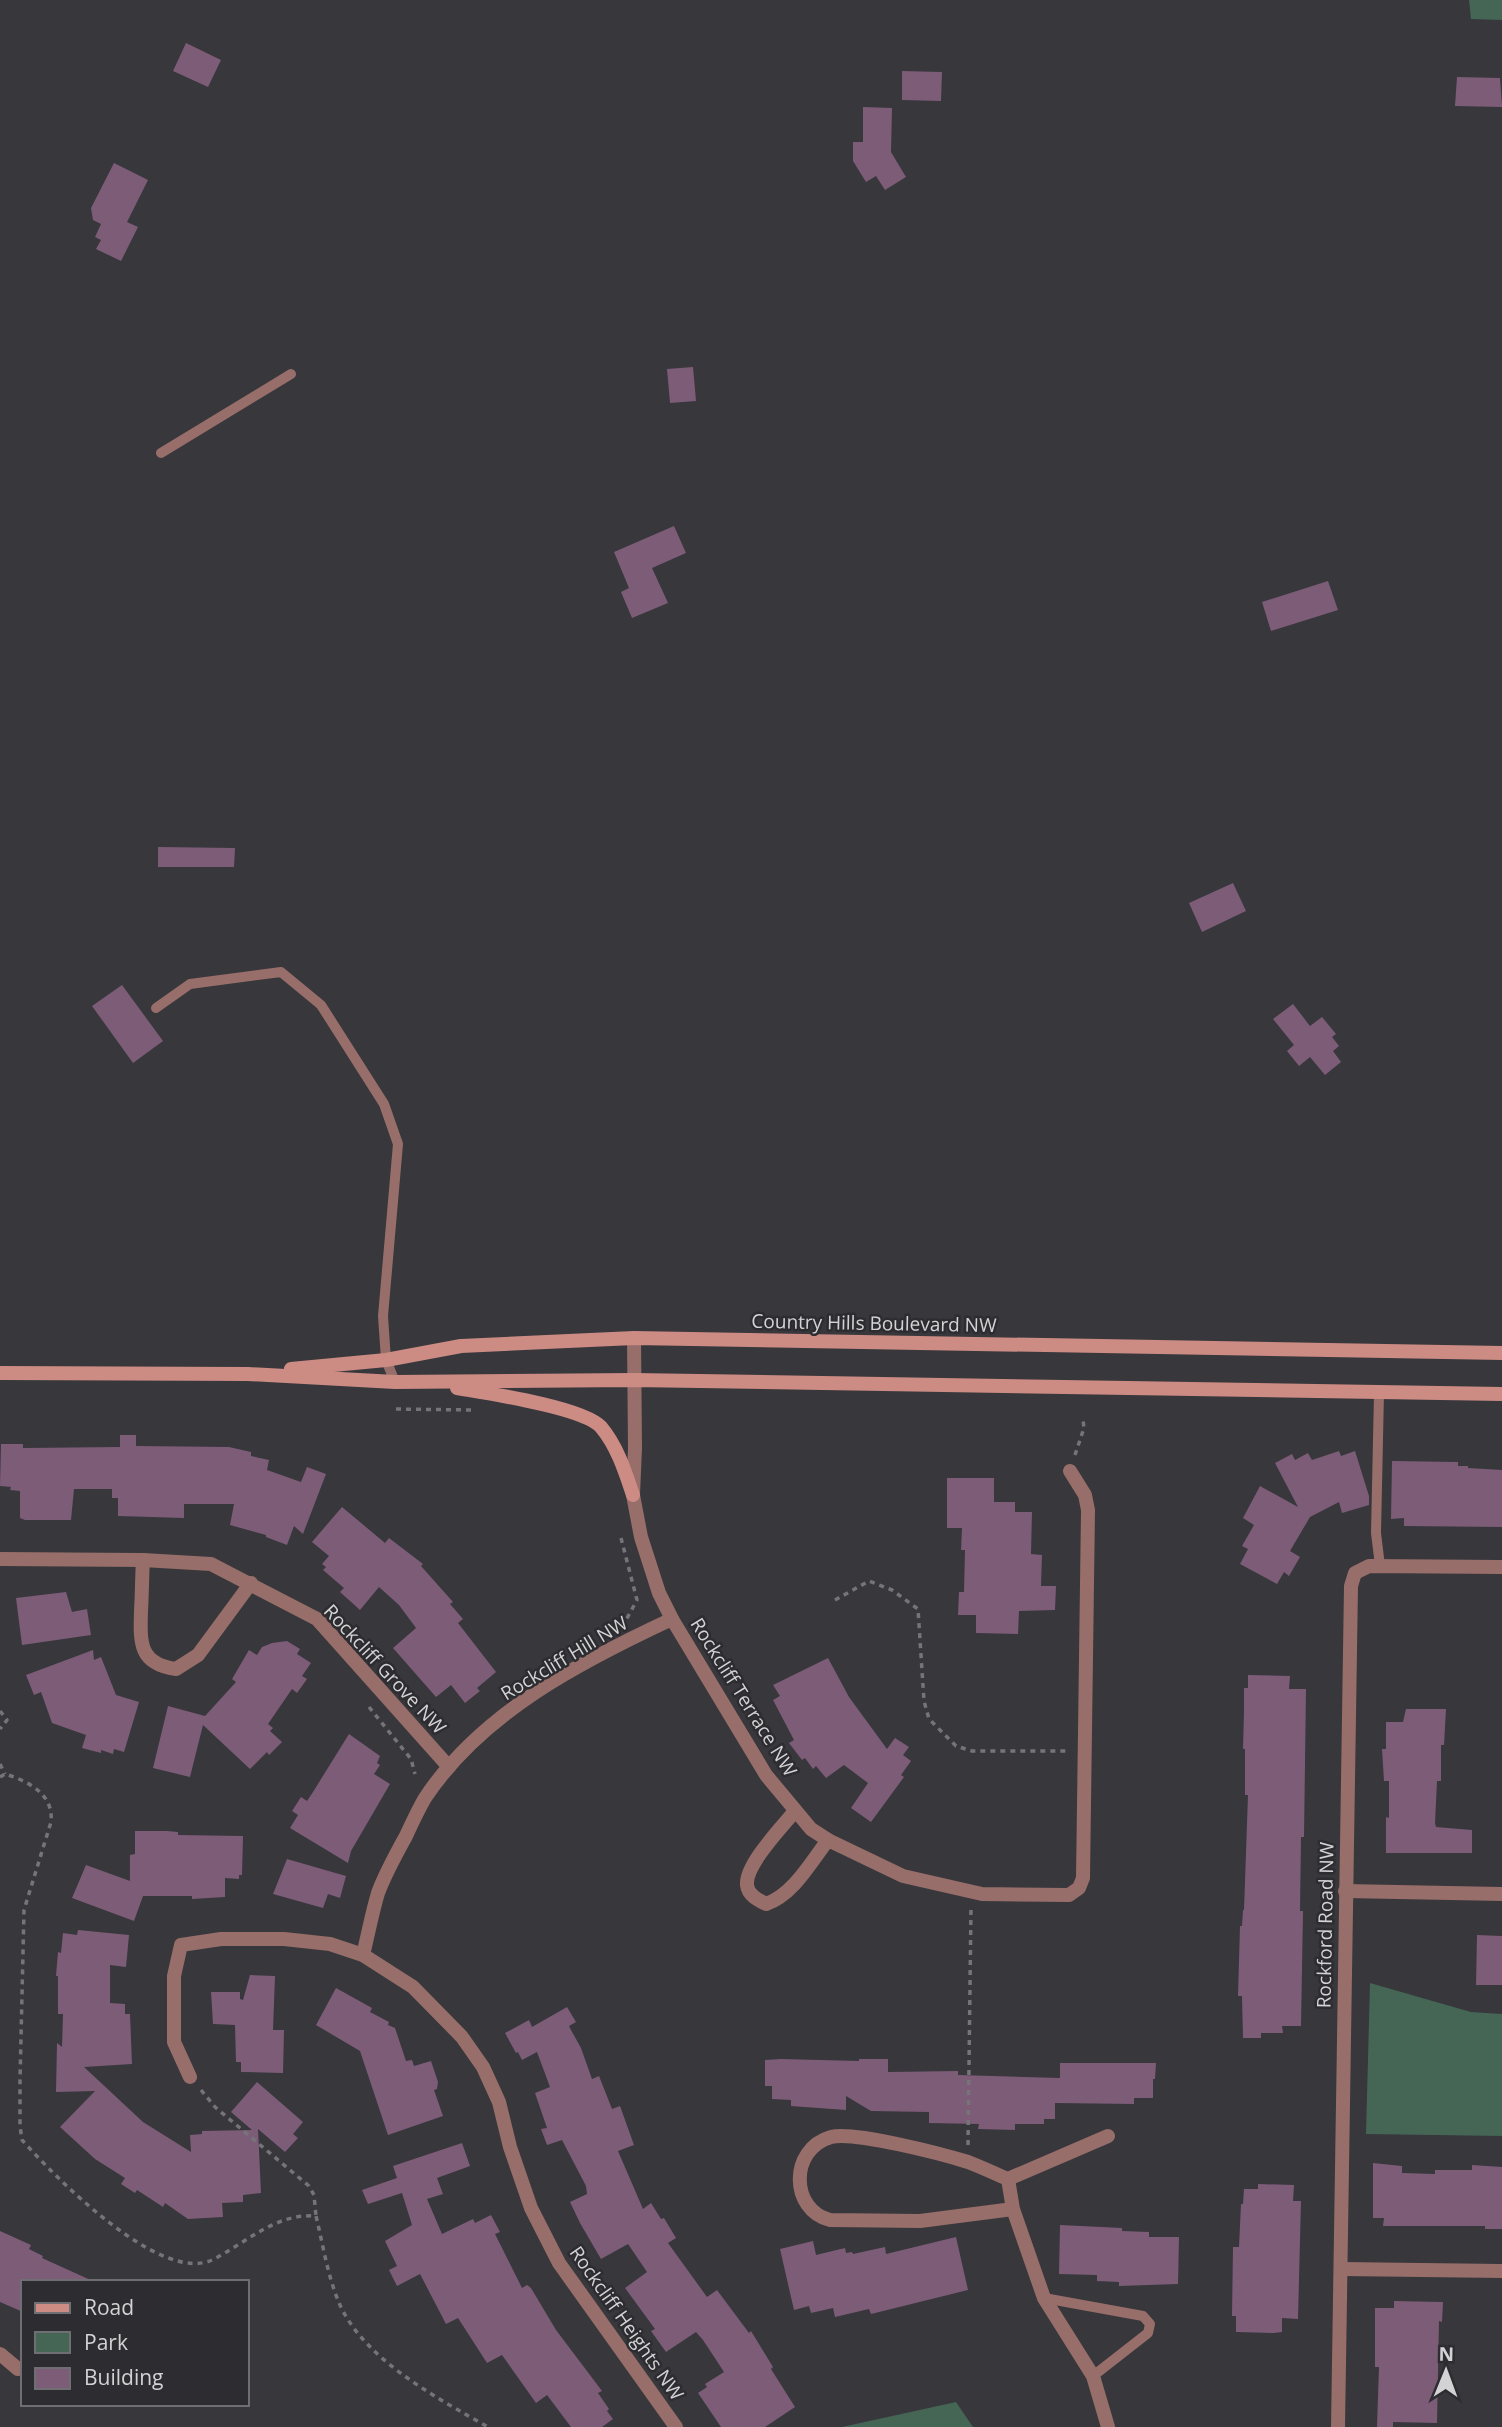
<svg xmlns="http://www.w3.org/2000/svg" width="1502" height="2427" font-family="'Open Sans',sans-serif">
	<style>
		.green { fill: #456555 }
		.building { fill: #7d5c78 }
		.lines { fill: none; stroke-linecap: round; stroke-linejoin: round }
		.path { stroke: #757579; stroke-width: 3.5; stroke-dasharray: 5 5; stroke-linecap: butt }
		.lane { stroke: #976e69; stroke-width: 10 }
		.street { stroke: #976e69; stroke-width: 14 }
		.secondary { stroke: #cc8b83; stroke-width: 14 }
		.labels { text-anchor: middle; stroke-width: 5; stroke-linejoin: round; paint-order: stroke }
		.street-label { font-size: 19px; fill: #d3d3d5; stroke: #2d2d31 }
	</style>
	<rect width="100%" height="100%" fill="#37373c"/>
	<!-- green -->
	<g class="green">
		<polygon points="1469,0 1502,0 1502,20 1471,19"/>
		<polygon points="1370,1983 1471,2012 1502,2014 1502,2136 1366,2134"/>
		<polygon points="956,2402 973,2427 842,2427"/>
	</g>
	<!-- building -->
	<g class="building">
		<polygon points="186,43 221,60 208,87 173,71"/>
		<polygon points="902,71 942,72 941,101 902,100"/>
		<polygon points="1457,77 1500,78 1502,107 1455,106"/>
		<polygon points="863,107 892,108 891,152 906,177 885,190 876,176 866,182 853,161 853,142 863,142"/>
		<polygon points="114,163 148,180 127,222 138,227 121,261 96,249 101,240 95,237 101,224 93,220 91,208"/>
		<polygon points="693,367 696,401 670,403 667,369"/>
		<polygon points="674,526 686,553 652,568 668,603 632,618 621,592 629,588 614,552"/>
		<polygon points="1328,581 1338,610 1271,631 1262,602"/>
		<polygon points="158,847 235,848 234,867 158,867"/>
		<polygon points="1233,883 1246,911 1202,932 1189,903"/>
		<polygon points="122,985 163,1041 133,1063 92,1006"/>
		<polygon points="1293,1004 1310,1026 1322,1017 1336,1034 1332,1037 1339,1046 1333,1051 1341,1062 1325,1075 1310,1057 1299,1066 1287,1051 1294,1045 1273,1019"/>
		<polygon points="120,1435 136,1435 136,1446 229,1447 251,1452 251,1456 269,1460 267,1470 301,1482 307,1467 326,1474 303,1534 294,1526 287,1545 266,1537 266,1535 230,1525 234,1504 184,1504 184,1518 118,1516 118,1498 112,1498 112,1489 74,1489 71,1520 25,1520 20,1518 20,1491 10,1490 11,1487 0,1486 1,1444 23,1444 23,1448 120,1447"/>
		<polygon points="1339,1451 1341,1456 1355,1451 1369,1496 1369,1505 1342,1513 1339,1502 1310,1517 1290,1551 1300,1557 1289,1576 1284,1572 1277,1584 1240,1564 1248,1549 1242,1546 1254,1525 1243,1518 1260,1486 1298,1507 1275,1463 1292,1454 1295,1460 1308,1453 1312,1460"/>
		<polygon points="1392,1461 1458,1462 1458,1466 1468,1466 1468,1468 1502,1470 1502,1527 1404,1526 1404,1518 1391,1519"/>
		<polygon points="947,1478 994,1478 994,1502 1015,1502 1015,1512 1032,1512 1031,1554 1042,1555 1041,1586 1056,1586 1055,1610 1019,1611 1018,1634 976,1633 976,1615 958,1615 959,1592 964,1592 965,1550 961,1550 962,1528 947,1528"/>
		<polygon points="342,1507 385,1543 389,1538 423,1564 421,1566 453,1602 450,1604 463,1619 458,1623 496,1672 477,1688 480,1691 465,1703 451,1685 436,1697 393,1648 416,1628 399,1605 379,1587 360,1610 340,1592 344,1588 323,1570 326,1567 322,1564 329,1556 312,1542"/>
		<polygon points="66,1592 72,1612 87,1609 91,1635 22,1645 16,1598"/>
		<polygon points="287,1641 300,1649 297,1654 311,1663 302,1676 307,1679 297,1693 292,1689 268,1724 273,1728 270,1731 282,1742 269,1755 267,1752 250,1769 203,1725 190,1777 153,1768 168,1706 205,1716 236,1682 232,1679 249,1650 257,1655 262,1647 272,1643"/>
		<polygon points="93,1650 94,1660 101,1657 116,1695 139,1702 124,1752 114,1749 113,1754 101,1750 101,1753 82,1748 86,1735 52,1723 41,1692 34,1695 26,1675"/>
		<polygon points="828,1658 849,1697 887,1749 895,1738 909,1747 903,1755 911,1761 901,1775 904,1777 871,1822 851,1808 868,1783 844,1765 826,1778 816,1766 813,1769 805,1758 802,1760 789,1743 794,1740 773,1700 780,1696 773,1685"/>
		<polygon points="1248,1675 1290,1676 1289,1689 1306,1689 1304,1837 1301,1837 1300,1911 1303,1911 1301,2026 1282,2026 1283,2033 1261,2033 1261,2038 1243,2038 1242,1996 1238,1996 1240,1926 1242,1926 1243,1910 1244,1910 1248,1795 1245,1795 1245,1749 1243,1749 1244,1711 1244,1688 1248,1688"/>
		<polygon points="1406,1709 1446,1709 1444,1745 1441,1745 1441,1781 1437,1781 1435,1823 1436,1827 1472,1830 1472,1853 1386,1853 1386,1817 1389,1818 1389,1781 1384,1781 1382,1749 1386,1749 1386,1722 1403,1722"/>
		<polygon points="349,1734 380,1756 377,1763 380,1765 374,1774 390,1784 351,1851 348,1863 290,1828 298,1815 292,1811 301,1797 307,1801 313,1792"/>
		<polygon points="135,1831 167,1831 178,1832 178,1835 243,1836 242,1875 239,1875 239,1879 225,1878 225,1897 192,1899 192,1896 143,1896 134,1921 72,1898 86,1865 130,1881 130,1855 135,1854"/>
		<polygon points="287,1859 346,1876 340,1898 328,1894 323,1908 273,1894"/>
		<polygon points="78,1930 129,1935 126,1967 110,1965 110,2003 125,2004 125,2014 130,2014 132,2064 84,2067 143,2122 191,2152 190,2135 202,2134 202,2131 252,2130 231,2112 257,2082 303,2122 293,2134 298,2138 285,2152 258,2129 261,2193 243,2195 243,2202 222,2203 223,2217 188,2219 165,2203 163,2207 137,2190 135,2193 121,2184 125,2178 95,2159 60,2127 95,2091 56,2092 57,2043 62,2047 63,2014 58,2014 58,1976 56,1976 58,1952 61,1953 63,1933 77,1935"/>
		<polygon points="1477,1935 1502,1936 1502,1985 1476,1985"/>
		<polygon points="250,1975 275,1976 273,2030 284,2030 283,2073 241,2072 241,2062 236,2062 235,2025 213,2024 211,1992 240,1992 240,1999 243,2000"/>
		<polygon points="336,1988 372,2008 370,2012 389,2022 388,2025 395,2028 406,2061 412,2060 414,2066 431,2061 438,2082 437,2089 434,2090 443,2116 388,2135 360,2051 316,2025"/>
		<polygon points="567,2007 576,2022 569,2026 571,2030 581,2048 592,2079 599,2076 612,2109 620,2106 634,2145 618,2151 643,2209 651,2203 661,2219 664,2218 676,2238 668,2243 707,2297 717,2290 749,2333 751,2331 773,2367 771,2369 795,2407 765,2427 721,2427 698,2393 707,2387 705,2384 724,2372 703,2340 696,2332 666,2352 651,2331 655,2329 625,2288 647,2272 628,2244 601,2259 580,2223 570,2202 587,2194 586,2186 562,2140 547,2145 541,2129 547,2128 535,2093 550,2087 537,2052 522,2060 518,2052 516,2053 505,2033 529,2020 532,2027"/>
		<polygon points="781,2059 859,2061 859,2059 888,2059 888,2072 958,2071 958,2075 1060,2078 1060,2063 1156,2063 1155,2079 1153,2079 1153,2098 1134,2098 1134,2104 1055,2103 1055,2119 1044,2119 1044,2124 1015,2124 1015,2130 978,2129 979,2124 929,2123 929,2112 871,2111 846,2096 846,2110 791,2106 791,2100 772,2099 772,2086 765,2086 765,2060"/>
		<polygon points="462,2143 470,2166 437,2178 443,2194 427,2199 442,2234 473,2219 475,2223 491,2215 500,2232 495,2234 522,2288 527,2285 531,2288 556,2330 602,2391 598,2393 609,2409 607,2411 613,2419 602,2427 571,2427 547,2395 536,2403 502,2355 487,2363 458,2318 446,2324 420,2274 397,2286 389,2270 397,2266 385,2241 412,2225 402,2193 368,2204 362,2190 397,2178 393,2166"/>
		<polygon points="1373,2163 1402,2166 1402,2173 1435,2174 1435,2170 1472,2170 1472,2165 1502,2167 1502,2229 1485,2229 1485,2226 1383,2226 1384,2218 1373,2218"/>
		<polygon points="1258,2184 1294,2185 1293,2201 1301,2201 1298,2319 1282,2318 1282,2332 1274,2333 1236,2332 1236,2316 1232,2316 1233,2247 1239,2247 1241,2204 1243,2204 1244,2189 1258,2189"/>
		<polygon points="1060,2225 1122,2228 1122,2231 1149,2232 1149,2237 1179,2237 1178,2284 1119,2286 1119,2282 1097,2281 1097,2275 1059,2274"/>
		<polygon points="0,2231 31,2245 29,2249 43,2256 42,2258 95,2282 23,2282 23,2312 0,2302"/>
		<polygon points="956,2237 968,2290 871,2314 869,2309 835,2317 833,2308 811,2313 809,2306 794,2310 780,2249 813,2241 816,2255 845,2248 846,2253 852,2252 853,2254 885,2247 886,2254"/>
		<polygon points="1394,2301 1443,2302 1442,2322 1439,2321 1437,2423 1393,2422 1393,2427 1377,2427 1379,2367 1375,2367 1375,2308 1394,2308"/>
	</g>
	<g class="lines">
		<!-- path -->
		<g class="path">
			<polyline points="396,1409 471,1410"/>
			<polyline points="1075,1455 1084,1428 1083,1420"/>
			<polyline points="621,1538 637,1600 626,1620"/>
			<polyline points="835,1600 869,1581 892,1590 918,1609 924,1701 929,1719 956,1746 972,1751 1069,1751"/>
			<polyline points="369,1707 411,1759 415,1774"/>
			<polyline points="0,1711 7,1720 0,1729"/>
			<polyline points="0,1764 5,1774"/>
			<path d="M 0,1777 L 5,1774 C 28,1781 54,1794 51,1822 L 24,1910 L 20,2081 L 20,2126 L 22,2140 C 54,2176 162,2287 214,2259 C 247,2242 276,2213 316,2216 C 323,2245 328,2278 340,2305 C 365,2360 437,2398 488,2427"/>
			<polyline points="201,2090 215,2107 309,2186 314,2195 316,2216"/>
			<polyline points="968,2145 971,1908"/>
		</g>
		<!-- lane -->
		<g class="lane">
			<polyline points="161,453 291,374"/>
			<polyline points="156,1008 190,984 281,972 321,1005 384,1104 398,1144 383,1316 386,1360 395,1382"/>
			<polyline points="1379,1393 1376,1533 1380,1566"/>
			<polyline points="1044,2298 1143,2316 1150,2324 1148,2333 1093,2376"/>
		</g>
		<!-- street -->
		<g class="street">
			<polyline points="634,1338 635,1448 633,1495 641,1537 659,1593 672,1619 766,1775 811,1829 828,1840 903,1876 982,1894 1069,1895 1079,1888 1083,1878 1088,1510 1085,1495 1070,1471"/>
			<polyline points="0,1559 143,1560 211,1564 317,1619 449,1767"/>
			<path d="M 143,1560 C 142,1577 142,1594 141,1611 C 140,1643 139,1664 176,1669 L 198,1655 L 251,1583"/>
			<path d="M 795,1811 C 782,1827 745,1865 747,1885 C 748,1895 758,1900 766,1904 C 793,1895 811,1862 828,1840"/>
			<polyline points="1345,1891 1502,1894"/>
			<path d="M 363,1955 C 368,1935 372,1913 378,1893 C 385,1874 396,1854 406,1836 C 412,1823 418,1810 425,1798 C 482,1712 582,1661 672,1619"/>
			<polyline points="190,2077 174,2042 174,1976 181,1945 221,1939 284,1939 330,1944 363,1955 413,1987 462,2037 483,2067 499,2102 510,2147 531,2208 559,2263 676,2427"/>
			<polyline points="1008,2179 1108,2136"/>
			<path d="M 1013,2209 L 920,2221 L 830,2220 C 790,2210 789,2149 831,2137 C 854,2131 942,2154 968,2162 C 981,2167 994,2173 1008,2179 L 1013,2209 L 1044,2298 L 1093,2376 L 1108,2427"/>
			<polyline points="1341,2269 1502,2271"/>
			<polyline points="0,2354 18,2369"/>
			<polyline points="1338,2427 1351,1586 1355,1573 1369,1566 1502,1567"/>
		</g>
		<!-- secondary -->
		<g class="secondary">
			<polyline points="291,1369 386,1360 461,1346 634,1338 1502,1353"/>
			<polyline points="0,1373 248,1374 395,1382 634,1380 1502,1394"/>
			<path d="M 457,1388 C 486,1393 583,1407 601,1427 C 617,1446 625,1471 633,1495"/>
		</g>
	</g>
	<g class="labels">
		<!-- street labels -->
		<g class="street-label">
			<text transform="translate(874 1323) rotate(1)" y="7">Country Hills Boulevard NW</text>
			<text transform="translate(564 1658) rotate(-31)" y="7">Rockcliff Hill NW</text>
			<text transform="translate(385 1669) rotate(47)" y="7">Rockcliff Grove NW</text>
			<text transform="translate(744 1697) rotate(58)" y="7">Rockcliff Terrace NW</text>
			<text transform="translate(1325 1925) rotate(-89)" y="7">Rockford Road NW</text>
			<text transform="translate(627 2323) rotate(55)" y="7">Rockcliff Heights NW</text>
		</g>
	</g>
	<!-- legend -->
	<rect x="21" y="2280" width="228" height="126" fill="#2d2d31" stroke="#6f6f73" stroke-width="2"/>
	<rect x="35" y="2303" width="35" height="10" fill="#cc8b83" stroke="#6f6f73" stroke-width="2"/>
	<text x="84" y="2315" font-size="21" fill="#d3d3d5">Road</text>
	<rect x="35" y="2332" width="35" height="21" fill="#456555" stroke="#6f6f73" stroke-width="2"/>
	<text x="84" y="2350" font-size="21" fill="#d3d3d5">Park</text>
	<rect x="35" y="2368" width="35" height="21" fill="#7d5c78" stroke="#6f6f73" stroke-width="2"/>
	<text x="84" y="2385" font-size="21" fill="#d3d3d5">Building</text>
	<!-- north arrow -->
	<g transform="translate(1446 2371) rotate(1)" stroke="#2d2d31" stroke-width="5" paint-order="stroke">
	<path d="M0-5L12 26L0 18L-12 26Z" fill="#d3d3d5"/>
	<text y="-10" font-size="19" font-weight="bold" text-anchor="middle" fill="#d3d3d5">N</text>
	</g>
</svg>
